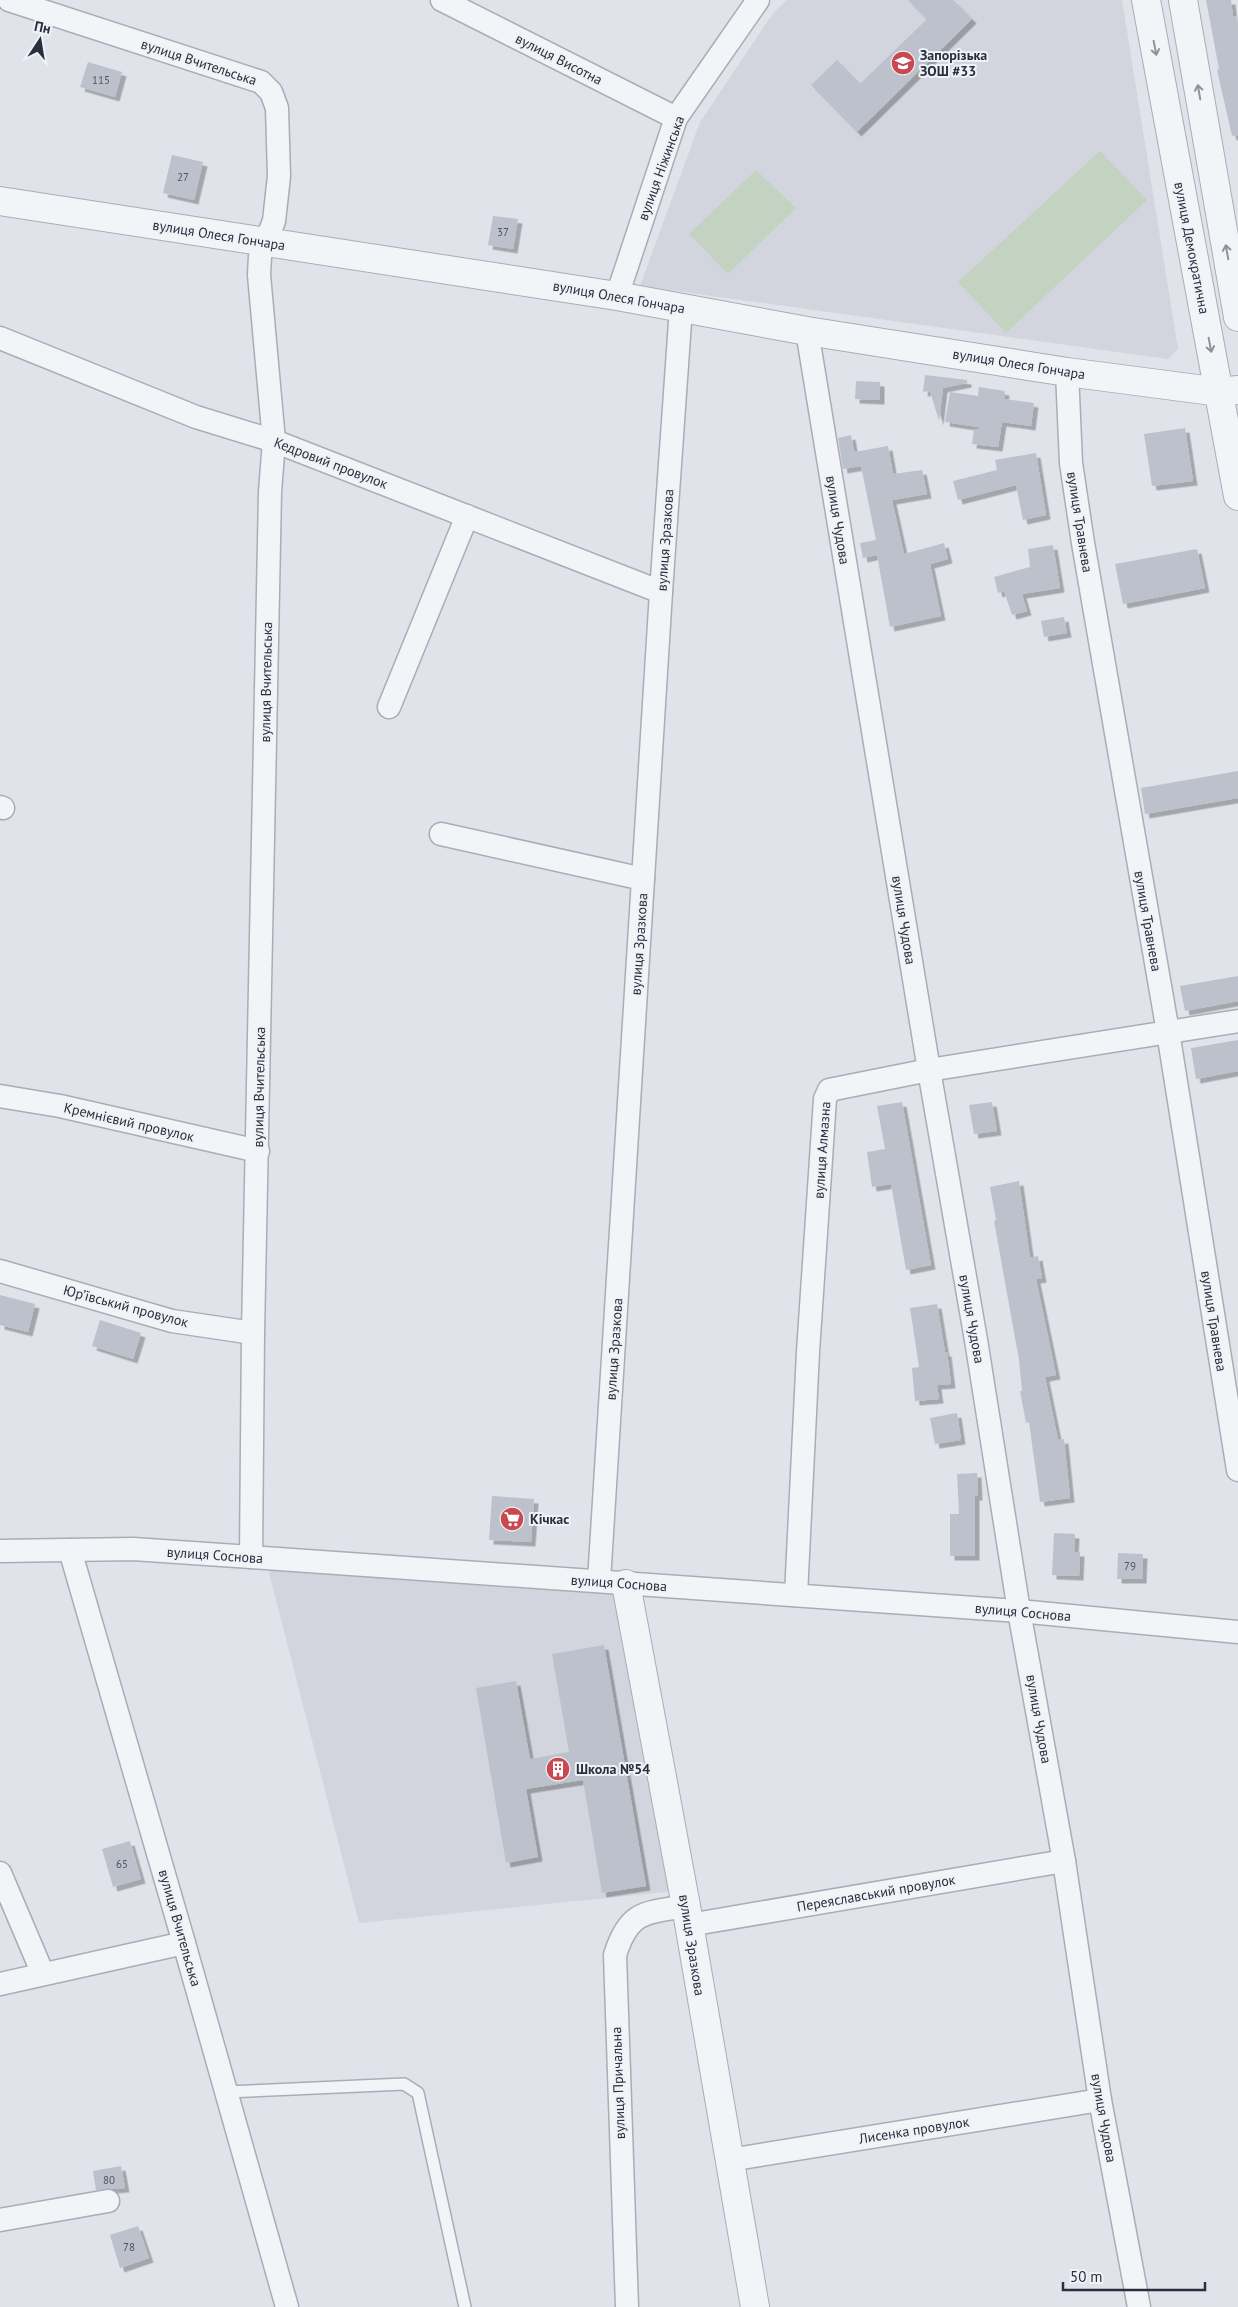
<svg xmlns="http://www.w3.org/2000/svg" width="1238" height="2307" font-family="'PT Sans',sans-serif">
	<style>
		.built { fill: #d2d5dd }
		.grass { fill: #c4d2c1 }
		.building { fill: #bdc1cb; filter: url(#shadow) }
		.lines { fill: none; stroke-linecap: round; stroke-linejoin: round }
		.service-casing { stroke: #a9adb6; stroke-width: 14 }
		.minor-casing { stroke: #a9adb6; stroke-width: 25 }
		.tertiary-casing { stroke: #a9adb6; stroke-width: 30 }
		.service { stroke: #f3f4f7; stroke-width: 11 }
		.minor { stroke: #f3f4f7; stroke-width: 22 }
		.tertiary { stroke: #f3f4f7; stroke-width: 28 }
		.oneway { stroke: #8e929b }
		.labels { text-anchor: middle; stroke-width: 4; stroke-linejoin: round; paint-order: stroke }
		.number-label { font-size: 11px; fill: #4e5462 }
		.poi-label { font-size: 14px; font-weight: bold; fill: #292f3f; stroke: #eff2f6; text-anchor: start }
		.street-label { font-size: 14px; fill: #292f3f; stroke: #eff2f6 }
	</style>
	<defs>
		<filter id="shadow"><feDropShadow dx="4.5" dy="4.5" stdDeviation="0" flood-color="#0004"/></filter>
	</defs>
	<rect width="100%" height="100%" fill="#e0e3e9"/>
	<!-- built -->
	<g class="built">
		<polygon points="787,0 1122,0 1178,349 1168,359 640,286 700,122 774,12"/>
		<polygon points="268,1569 619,1593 675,1891 359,1923"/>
	</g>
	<!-- grass -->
	<g class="grass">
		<polygon points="1100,151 1147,200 1006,333 958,282"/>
		<polygon points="756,170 796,208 728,274 689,234"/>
	</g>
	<!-- building -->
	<g class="building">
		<polygon points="908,0 953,0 972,19 857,132 811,85 837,60 860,84 927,19"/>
		<polygon points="1206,0 1231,0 1233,17 1236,16 1238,25 1238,135 1232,136 1217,70 1219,69"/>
		<polygon points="88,62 122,72 115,97 80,87"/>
		<polygon points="172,155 203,162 194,200 163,193"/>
		<polygon points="493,216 518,219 513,249 488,245"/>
		<polygon points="925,375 967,380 967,383 943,388 939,421 930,391 923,392"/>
		<polygon points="856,381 880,382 880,400 855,399"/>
		<polygon points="979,387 1005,391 1004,399 1034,403 1031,426 1002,422 998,447 972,444 974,430 984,428 945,422 950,392 978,396"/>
		<polygon points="1185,428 1193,481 1152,486 1144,434"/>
		<polygon points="851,435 854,452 888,446 893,474 922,470 927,494 892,500 904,554 944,543 948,559 930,564 941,616 890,627 877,555 863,558 860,543 876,540 861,466 843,469 838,438"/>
		<polygon points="1036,453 1046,515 1023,520 1016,485 958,500 953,481 997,470 995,460"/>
		<polygon points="1053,545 1060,588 1022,594 1027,611 1012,615 1004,591 998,593 994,577 1030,567 1028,549"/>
		<polygon points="1197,549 1205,588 1123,604 1115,564"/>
		<polygon points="1064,617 1067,633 1044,637 1041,621"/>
		<polygon points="1238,771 1238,798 1145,814 1141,788"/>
		<polygon points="1238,976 1238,1001 1185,1011 1180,986"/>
		<polygon points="1238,1040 1238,1071 1196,1079 1191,1048"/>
		<polygon points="902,1102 931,1265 906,1270 891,1184 872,1187 867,1152 885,1149 877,1106"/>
		<polygon points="992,1102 997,1131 974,1134 969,1105"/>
		<polygon points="1019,1181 1030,1258 1038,1256 1042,1278 1036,1279 1056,1375 1045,1377 1058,1440 1064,1439 1070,1498 1040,1502 1029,1422 1026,1423 1020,1391 1022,1391 1019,1360 994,1221 996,1220 990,1187"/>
		<polygon points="0,1295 35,1304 28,1332 0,1325"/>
		<polygon points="937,1304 945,1352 947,1352 951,1384 937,1385 939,1399 915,1401 912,1368 919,1367 910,1308"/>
		<polygon points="100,1320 141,1333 133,1359 92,1346"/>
		<polygon points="957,1413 961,1440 935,1444 930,1418"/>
		<polygon points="977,1473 978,1496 975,1496 975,1556 950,1556 950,1514 959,1514 957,1474"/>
		<polygon points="492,1496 534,1499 531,1542 489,1540"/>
		<polygon points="1054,1533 1075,1534 1074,1552 1080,1552 1079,1576 1052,1575"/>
		<polygon points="1118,1553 1143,1554 1142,1579 1117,1579"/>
		<polygon points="604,1645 646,1886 602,1893 583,1780 526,1789 538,1857 506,1863 476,1688 516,1681 530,1759 569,1752 552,1654"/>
		<polygon points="130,1841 141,1879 113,1887 102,1849"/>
		<polygon points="121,2166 125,2188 96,2190 93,2171"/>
		<polygon points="138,2226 149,2258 120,2268 110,2235"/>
	</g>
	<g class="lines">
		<!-- service casing -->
		<g class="service-casing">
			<polyline id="service" points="226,2092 404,2084 418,2093 465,2307"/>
		</g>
		<!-- minor casing -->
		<g class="minor-casing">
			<g id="minor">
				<polyline points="9,0 261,82 271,92 277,108 279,176 274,221 260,256 259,275 274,441 270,492 253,1333 251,1557"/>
				<polyline points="442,0 676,118"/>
				<polyline points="617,296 676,118 758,0"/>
				<polyline points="807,331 929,1070 976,1340 1019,1611 1064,1861 1100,2100 1139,2307"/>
				<polyline points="0,338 196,417 274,441 661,592"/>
				<polyline points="1067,372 1071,463 1083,543 1168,1032 1238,1470"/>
				<polyline points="389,707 467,516"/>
				<polyline points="0,807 3,808"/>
				<polyline points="441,834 643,879"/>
				<polyline points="0,1096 60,1106 258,1151"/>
				<polyline points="0,1271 172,1321 253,1333"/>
				<polyline points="70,1550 184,1943 287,2307"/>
				<polyline points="0,1551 133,1549 251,1557 1019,1611 1238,1632"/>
				<polyline points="599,1581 661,592 681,308"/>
				<polyline points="796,1595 808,1352 825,1099 829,1090 929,1070 1238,1021"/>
				<polyline points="0,1873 43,1974"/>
				<polyline points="689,1925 1064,1861"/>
				<polyline points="0,1984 184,1943"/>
				<polyline points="729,2160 1100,2100"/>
				<polyline points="0,2220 108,2201"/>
				<path d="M 627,2307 L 615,1955 C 629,1911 644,1913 686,1906"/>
			</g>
		</g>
		<!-- tertiary casing -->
		<g class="tertiary-casing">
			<g id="tertiary">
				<polyline points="1146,0 1238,496"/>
				<polyline points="1183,0 1238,317"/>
				<polyline points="0,201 617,296 807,331 1067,372 1220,392 1238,390"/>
				<polyline points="626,1584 686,1906 755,2307"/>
			</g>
		</g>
		<!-- service -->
		<use href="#service" class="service"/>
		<!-- minor -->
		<use href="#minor" class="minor"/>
		<!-- tertiary -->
		<use href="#tertiary" class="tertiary"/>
	</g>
	<!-- one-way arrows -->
	<defs><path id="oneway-shaft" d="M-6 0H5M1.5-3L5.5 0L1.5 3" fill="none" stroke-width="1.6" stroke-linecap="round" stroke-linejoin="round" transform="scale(1.25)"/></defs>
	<g class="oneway">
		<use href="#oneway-shaft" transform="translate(1155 48) rotate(79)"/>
		<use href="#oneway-shaft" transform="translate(1199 92) rotate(-100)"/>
		<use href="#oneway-shaft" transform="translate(1227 252) rotate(-100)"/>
		<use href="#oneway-shaft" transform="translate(1210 345) rotate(79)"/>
	</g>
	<!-- icons -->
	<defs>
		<g id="school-disc" transform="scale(1.25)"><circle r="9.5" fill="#ca4850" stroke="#eff2f6"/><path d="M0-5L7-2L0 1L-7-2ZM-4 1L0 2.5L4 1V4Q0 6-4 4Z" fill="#fff"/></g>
		<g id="supermarket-disc" transform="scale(1.25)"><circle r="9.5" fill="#ca4850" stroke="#eff2f6"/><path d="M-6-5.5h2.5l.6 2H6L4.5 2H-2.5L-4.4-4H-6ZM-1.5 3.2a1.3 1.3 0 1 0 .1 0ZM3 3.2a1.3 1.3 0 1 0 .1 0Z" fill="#fff"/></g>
		<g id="building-disc" transform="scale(1.25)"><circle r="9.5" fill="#ca4850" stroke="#eff2f6"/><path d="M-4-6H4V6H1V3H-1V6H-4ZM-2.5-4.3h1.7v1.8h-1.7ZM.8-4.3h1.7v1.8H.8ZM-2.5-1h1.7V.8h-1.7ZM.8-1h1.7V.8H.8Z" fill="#fff"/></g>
	</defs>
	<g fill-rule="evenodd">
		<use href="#school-disc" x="903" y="63"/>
		<use href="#supermarket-disc" x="512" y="1519"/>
		<use href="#building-disc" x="558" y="1769"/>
	</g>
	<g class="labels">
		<!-- number labels -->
		<g class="number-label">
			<text x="101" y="84">115</text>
			<text x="183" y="181">27</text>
			<text x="503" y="236">37</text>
			<text x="1130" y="1570">79</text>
			<text x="122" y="1868">65</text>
			<text x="109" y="2184">80</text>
			<text x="129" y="2251">78</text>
		</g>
		<!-- poi labels -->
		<g class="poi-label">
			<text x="920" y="60">Запорiзька<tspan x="920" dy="16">ЗОШ #33</tspan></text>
			<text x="530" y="1524">Кічкас</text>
			<text x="576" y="1774">Школа №54</text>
		</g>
		<!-- street labels -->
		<g class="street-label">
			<text transform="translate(559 59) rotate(27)" y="5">вулиця Висотна</text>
			<text transform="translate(199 62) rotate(18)" y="5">вулиця Вчительська</text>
			<text transform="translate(661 168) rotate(-70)" y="5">вулиця Ніжинська</text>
			<text transform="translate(219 235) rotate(9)" y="5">вулиця Олеся Гончара</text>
			<text transform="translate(1192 248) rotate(79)" y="5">вулиця Демократична</text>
			<text transform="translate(619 297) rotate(10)" y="5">вулиця Олеся Гончара</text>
			<text transform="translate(1019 364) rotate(9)" y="5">вулиця Олеся Гончара</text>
			<text transform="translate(331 463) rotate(21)" y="5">Кедровий провулок</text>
			<text transform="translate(838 520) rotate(81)" y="5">вулиця Чудова</text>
			<text transform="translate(1080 522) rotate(81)" y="5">вулиця Травнева</text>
			<text transform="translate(665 540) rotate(-86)" y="5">вулиця Зразкова</text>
			<text transform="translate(266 682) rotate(-89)" y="5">вулиця Вчительська</text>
			<text transform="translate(904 920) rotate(81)" y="5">вулиця Чудова</text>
			<text transform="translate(1148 921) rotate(80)" y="5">вулиця Травнева</text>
			<text transform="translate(639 944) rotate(-86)" y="5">вулиця Зразкова</text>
			<text transform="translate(259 1087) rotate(-89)" y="5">вулиця Вчительська</text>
			<text transform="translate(129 1122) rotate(13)" y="5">Кремнієвий провулок</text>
			<text transform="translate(822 1150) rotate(-86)" y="5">вулиця Алмазна</text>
			<text transform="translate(126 1306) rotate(15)" y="5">Юр’ївський провулок</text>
			<text transform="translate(972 1319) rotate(80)" y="5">вулиця Чудова</text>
			<text transform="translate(1214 1321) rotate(81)" y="5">вулиця Травнева</text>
			<text transform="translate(614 1349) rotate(-86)" y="5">вулиця Зразкова</text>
			<text transform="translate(215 1555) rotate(4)" y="5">вулиця Соснова</text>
			<text transform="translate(619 1583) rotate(4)" y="5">вулиця Соснова</text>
			<text transform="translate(1023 1612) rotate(5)" y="5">вулиця Соснова</text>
			<text transform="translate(1039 1719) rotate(80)" y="5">вулиця Чудова</text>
			<text transform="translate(876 1893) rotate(-10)" y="5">Переяславський провулок</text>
			<text transform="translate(180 1928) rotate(74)" y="5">вулиця Вчительська</text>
			<text transform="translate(692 1945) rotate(81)" y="5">вулиця Зразкова</text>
			<text transform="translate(618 2083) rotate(-92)" y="5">вулиця Причальна</text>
			<text transform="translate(1104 2118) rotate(80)" y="5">вулиця Чудова</text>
			<text transform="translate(914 2130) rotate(-9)" y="5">Лисенка провулок</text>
		</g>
	</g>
	<!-- north arrow -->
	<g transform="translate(40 40) rotate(12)" stroke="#eff2f6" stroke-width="4" paint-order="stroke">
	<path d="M0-4L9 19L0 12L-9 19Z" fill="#292f3f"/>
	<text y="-8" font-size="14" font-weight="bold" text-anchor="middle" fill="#292f3f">Пн</text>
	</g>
	<!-- scale -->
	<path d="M1063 2282v8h142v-8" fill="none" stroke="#292f3f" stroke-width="2.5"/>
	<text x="1070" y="2282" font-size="15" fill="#292f3f" stroke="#eff2f6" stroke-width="4" paint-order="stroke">50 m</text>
</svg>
